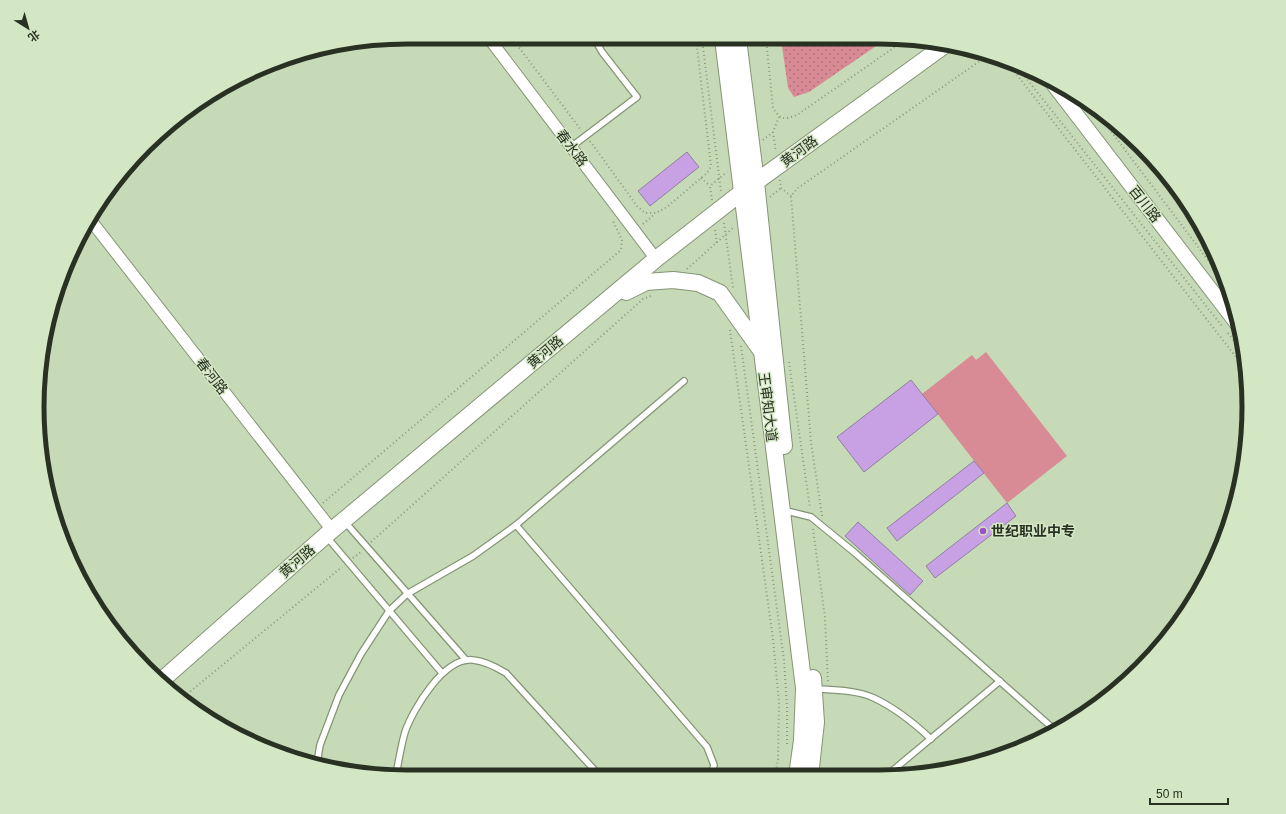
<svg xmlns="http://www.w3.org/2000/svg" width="1286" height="814" font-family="Arial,'Noto Sans SC',sans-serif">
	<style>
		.grass { fill: url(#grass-dots) }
		.garden { fill: #d88a95 }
		.building { fill: #c7a1e3; stroke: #917f9e }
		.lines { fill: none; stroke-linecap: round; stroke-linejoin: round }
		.service-casing { stroke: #849575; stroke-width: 8 }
		.minor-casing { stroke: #849575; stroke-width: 13 }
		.tertiary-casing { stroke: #849575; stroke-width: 16 }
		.secondary-casing { stroke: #849575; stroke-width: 18 }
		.path { stroke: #8c9b7f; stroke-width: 2; stroke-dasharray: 1 3; stroke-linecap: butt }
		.service { stroke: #fff; stroke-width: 5.5 }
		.minor { stroke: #fff; stroke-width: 11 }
		.tertiary { stroke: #fff; stroke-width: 14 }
		.secondary { stroke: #fff; stroke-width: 16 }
		.poi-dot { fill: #9951c5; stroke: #d4e7c4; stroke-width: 1.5 }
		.labels { text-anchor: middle; stroke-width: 3; stroke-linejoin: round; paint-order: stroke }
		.street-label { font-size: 14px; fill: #293123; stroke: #d4e7c4 }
		.poi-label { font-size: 14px; font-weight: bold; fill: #293123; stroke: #d4e7c4; text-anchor: start }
		.rim { fill: none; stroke: #293123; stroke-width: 5 }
	</style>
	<defs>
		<pattern id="grass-dots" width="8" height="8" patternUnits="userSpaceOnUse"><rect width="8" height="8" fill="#d88a95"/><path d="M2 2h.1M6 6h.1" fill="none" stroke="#af7179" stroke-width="1.8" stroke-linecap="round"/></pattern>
	</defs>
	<rect width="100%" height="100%" fill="#c7dab7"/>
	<!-- grass -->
	<polygon class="grass" points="781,39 885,40 809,92 794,97 788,88"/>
	<!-- garden -->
	<polygon class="garden" points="986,352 1067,456 1007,503 922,394 972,355 976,360"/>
	<!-- building -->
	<g class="building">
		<polygon points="687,152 699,167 650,206 638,191"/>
		<polygon points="911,380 938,414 864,472 837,437"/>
		<polygon points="974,461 984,473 897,541 887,528"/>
		<polygon points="1007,503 1016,516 935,578 926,566"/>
		<polygon points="858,522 923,581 910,595 845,536"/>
	</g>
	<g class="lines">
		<!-- service casing -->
		<g class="service-casing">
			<g id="service">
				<polyline points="571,147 637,97 602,52 594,38"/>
				<polyline points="783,510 811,517 855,553 1056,731"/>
				<polyline points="345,522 466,660"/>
				<polyline points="516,525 684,381"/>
				<polyline points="326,536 442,673"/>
				<path d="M 816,689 C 834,690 857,690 874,698 C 895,708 914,723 931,739"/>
				<polyline points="317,763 320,745 339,695 361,654 389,611 407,594 473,556 516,525 707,747 714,765 711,775"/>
				<path d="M 396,774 C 399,760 401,746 405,732 C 413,709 444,657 473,660 C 485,661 496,667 506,673 L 599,775"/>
				<polyline points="886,776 1000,681"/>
			</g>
		</g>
		<!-- minor casing -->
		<g class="minor-casing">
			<g id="minor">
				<polyline points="488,37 656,259"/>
				<polyline points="92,222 332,530"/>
			</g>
		</g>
		<!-- tertiary casing -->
		<g class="tertiary-casing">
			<polyline id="tertiary" points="1053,84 1238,325"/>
		</g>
		<!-- secondary casing -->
		<g class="secondary-casing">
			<g id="secondary">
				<polyline points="723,39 804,688 802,740 797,776"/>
				<polyline points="738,39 756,182 784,446"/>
				<polyline points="626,292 646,282 673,280 698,283 720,293 760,349"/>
				<polyline points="162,680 325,536 656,259 742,192 945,45"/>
				<polyline points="810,776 816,722 813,678"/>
			</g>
		</g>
		<!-- path -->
		<g class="path">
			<polyline points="512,38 581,130"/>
			<polyline points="702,39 721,192"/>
			<path d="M 766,39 L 773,108 C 781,120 783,120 797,115 L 905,40"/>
			<polyline points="1007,62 1246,370"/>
			<polyline points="1015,64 1222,326"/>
			<polyline points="1092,106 1229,288"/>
			<polyline points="773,132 776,152"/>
			<polyline points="763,140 773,132 779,117"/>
			<polyline points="590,141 637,206 645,213 656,213 667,207 707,173 711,166 696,39"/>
			<polyline points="701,178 710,186"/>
			<polyline points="780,180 781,188 791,196"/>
			<polyline points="770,197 781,188"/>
			<polyline points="712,200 710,186 727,172"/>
			<polyline points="724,223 733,288"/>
			<polyline points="643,224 655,214"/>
			<polyline points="715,230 717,243"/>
			<polyline points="687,269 734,227"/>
			<polyline points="730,330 773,639 779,702 778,759 775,776"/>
			<polyline points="1228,333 1245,355"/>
			<polyline points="741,346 784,660 787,707 787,746"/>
			<polyline points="789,362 810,508"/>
			<polyline points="323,503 621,250 622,240 613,221"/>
			<polyline points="822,516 811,442 791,196 798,188 987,56"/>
			<polyline points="813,529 825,618 828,683"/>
			<polyline points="371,542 643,299 653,295"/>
			<polyline points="353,558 361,552"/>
			<polyline points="140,656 145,653"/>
			<polyline points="181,699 342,567"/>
		</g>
		<!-- service -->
		<use href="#service" class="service"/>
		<!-- minor -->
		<use href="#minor" class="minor"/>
		<!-- tertiary -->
		<use href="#tertiary" class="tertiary"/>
		<!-- secondary -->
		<use href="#secondary" class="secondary"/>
	</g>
	<!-- markers -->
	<circle class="poi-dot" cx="983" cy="531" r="4"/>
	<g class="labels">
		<!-- street labels -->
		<g class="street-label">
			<text transform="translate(572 148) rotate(53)" y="5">春水路</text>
			<text transform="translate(799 151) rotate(-36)" y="5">黄河路</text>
			<text transform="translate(1145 204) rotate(52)" y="5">百川路</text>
			<text transform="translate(545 352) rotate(-40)" y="5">黄河路</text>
			<text transform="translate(212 376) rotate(52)" y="5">春河路</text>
			<text transform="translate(768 407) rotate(83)" y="5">王审知大道</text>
			<text transform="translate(297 561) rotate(-41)" y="5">黄河路</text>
		</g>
		<!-- poi labels -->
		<g class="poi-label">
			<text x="991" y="536">世纪职业中专</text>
		</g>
	</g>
	<!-- crop -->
	<path d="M0 0H1286V814H0ZM407 44H879A363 363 0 0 1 1242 407V407A363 363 0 0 1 879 770H407A363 363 0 0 1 44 407V407A363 363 0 0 1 407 44Z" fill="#d4e7c4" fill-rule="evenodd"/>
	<path class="rim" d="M407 44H879A363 363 0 0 1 1242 407V407A363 363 0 0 1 879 770H407A363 363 0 0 1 44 407V407A363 363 0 0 1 407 44Z"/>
	<!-- north arrow -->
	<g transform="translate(28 28) rotate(143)" stroke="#d4e7c4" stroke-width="3" paint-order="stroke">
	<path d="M0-3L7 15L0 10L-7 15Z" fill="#293123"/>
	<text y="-6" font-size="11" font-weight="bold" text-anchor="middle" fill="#293123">北</text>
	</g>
	<!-- scale -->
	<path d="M1150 798v6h78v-6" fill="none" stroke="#293123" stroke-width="2"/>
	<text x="1156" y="798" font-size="12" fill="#293123" stroke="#d4e7c4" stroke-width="3" paint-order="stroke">50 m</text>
</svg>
